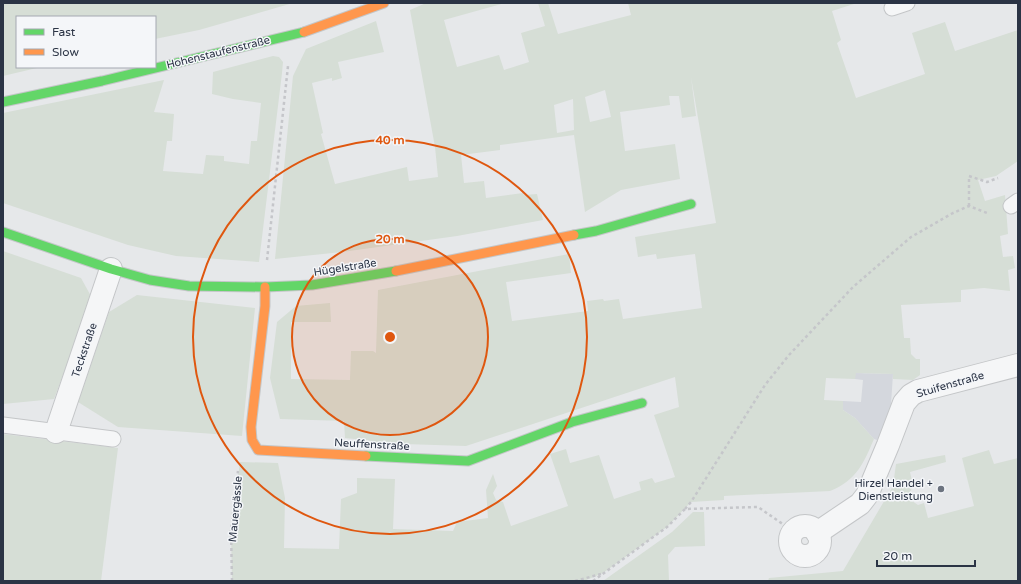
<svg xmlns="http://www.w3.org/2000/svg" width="1021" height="584" font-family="'Varela Round',sans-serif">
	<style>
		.built { fill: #d4d7dd }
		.green { fill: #d6ded6; fill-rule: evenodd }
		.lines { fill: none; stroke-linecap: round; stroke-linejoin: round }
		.lane-casing { stroke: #c4c6c8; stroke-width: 17 }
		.street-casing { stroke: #c4c6c8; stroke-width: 24 }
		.fast-casing { stroke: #c4c6c8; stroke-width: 11 }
		.slow-casing { stroke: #c4c6c8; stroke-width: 11 }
		.path { stroke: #c5c6ca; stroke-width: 2.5; stroke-dasharray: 3 3; stroke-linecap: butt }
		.lane { stroke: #f5f6f7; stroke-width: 15 }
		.street { stroke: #f5f6f7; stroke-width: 22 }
		.fast { stroke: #63d668; stroke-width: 9 }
		.slow { stroke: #ff974d; stroke-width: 9 }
		.ring { fill: none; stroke: #df570f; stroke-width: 2 }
		.poi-dot { fill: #6c737f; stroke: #f4f6f9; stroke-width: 1.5 }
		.labels { text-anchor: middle; stroke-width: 3; stroke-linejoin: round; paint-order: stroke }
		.street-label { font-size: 11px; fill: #2b3445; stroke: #f4f6f9 }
		.poi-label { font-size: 11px; fill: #2b3445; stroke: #f4f6f9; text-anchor: end }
		.centre { fill: #df570f; stroke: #f4f6f9; stroke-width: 2 }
		.ring-label { font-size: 12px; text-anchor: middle; font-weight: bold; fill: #df570f; stroke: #f4f6f9; stroke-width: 3; stroke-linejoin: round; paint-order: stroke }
	</style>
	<rect width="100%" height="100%" fill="#e6e8ea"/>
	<!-- built -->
	<polygon class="built" points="855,373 893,374 890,419 877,440 874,439 855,418 843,410 843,401 861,402 863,380 855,379"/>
	<!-- green -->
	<g class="green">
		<polygon points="3,3 293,3 199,30 155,39 155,17 17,17 17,67 41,67 3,76"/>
		<path d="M 426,3 L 505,3 L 444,20 L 457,67 L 499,55 L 504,70 L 529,62 L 521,33 L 545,26 L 538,3 L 548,3 L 558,34 L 631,15 L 628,3 L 857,3 L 832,11 L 841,40 L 837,43 L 856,98 L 925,74 L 912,33 L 945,22 L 955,51 L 1018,30 L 1018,161 L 996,176 L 978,180 L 985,201 L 1005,195 L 1008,234 L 1000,236 L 1003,257 L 1013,256 L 1015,268 L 1008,270 L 1010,291 L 984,288 L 961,290 L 961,302 L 901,305 L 904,338 L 910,338 L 911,354 L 916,359 L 920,359 L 920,375 L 913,380 L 893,379 L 893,374 L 856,373 L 855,379 L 826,378 L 824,400 L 843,401 L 843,410 L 855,418 L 874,439 C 863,464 857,480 830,491 L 724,496 L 724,500 L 691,502 L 667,527 L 603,573 L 584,581 L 232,581 L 231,530 L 240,462 L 278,463 L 285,498 L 284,548 L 339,549 L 341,499 L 357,493 L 357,478 L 395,479 L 393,529 L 453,531 L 457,522 L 488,518 L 486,490 L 493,474 L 497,486 L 493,493 L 496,500 L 503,502 L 511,526 L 568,506 L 550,454 L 566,449 L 570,463 L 599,455 L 614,499 L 641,490 L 639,482 L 652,478 L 655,483 L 675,477 L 654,415 L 679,407 L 675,377 L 466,446 L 373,443 L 373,441 L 345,438 L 344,421 L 280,419 L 270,378 L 277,322 L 296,306 L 330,303 L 331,322 L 291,322 L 291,379 L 350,380 L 351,351 L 373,351 L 376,353 L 378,290 L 569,254 L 571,273 L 506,282 L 512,321 L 588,311 L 587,301 L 603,299 L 604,301 L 619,299 L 623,319 L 702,308 L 695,254 L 657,259 L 656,254 L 638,257 L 635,237 L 716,223 L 691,77 L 696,116 L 682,118 L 679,96 L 669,96 L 670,105 L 620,112 L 625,151 L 675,144 L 680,179 L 621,190 L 585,212 L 574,135 L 500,145 L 500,150 L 461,155 L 464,183 L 484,181 L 486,198 L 523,193 L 524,195 L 537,194 L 543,220 L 457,236 L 342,252 L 275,259 L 293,76 L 306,49 L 376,21 L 384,52 L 338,62 L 342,78 L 332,81 L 332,78 L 312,83 L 323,133 L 321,134 L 335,184 L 407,167 L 409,181 L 438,177 L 435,147 L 410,10 ZM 605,90 L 611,117 L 590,122 L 585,97 ZM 573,99 L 574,130 L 557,133 L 554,105 Z"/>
		<polygon points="273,56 279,57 283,62 282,73 259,262 176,256 128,245 3,203 3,113 164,80 154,112 174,114 172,141 167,141 163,171 203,174 206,155 224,156 224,161 249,164 251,141 257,141 261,103 233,99 212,94 213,72"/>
		<polygon points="3,251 81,278 92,298 54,399 3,404"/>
		<polygon points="137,295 255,308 242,436 118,427 78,402 109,312"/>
		<polygon points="3,434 118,448 101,581 3,581"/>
		<polygon points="989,450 994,464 1018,458 1018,581 768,581 769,578 843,571 893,486 896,464 945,455 946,462 910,472 913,486 910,492 912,501 918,505 924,503 928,518 974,506 962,458"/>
		<polygon points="693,512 704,512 705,546 675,547 668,555 669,581 603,581 672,532"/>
	</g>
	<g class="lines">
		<!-- lane casing -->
		<g class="lane-casing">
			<g id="lane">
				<polyline points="892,8 907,3"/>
				<polyline points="1011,206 1018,201"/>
				<polyline points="3,425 113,439"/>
			</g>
		</g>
		<!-- street casing -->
		<g class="street-casing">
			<g id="street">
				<polyline points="56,432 111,269"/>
				<circle cx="805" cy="541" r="15"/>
				<polyline points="817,533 860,504 867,495 888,445 904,403 911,395 918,391 1018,365"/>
			</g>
		</g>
		<!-- fast casing -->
		<g class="fast-casing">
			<g id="fast">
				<polyline points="3,102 102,81 304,32"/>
				<polyline points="3,232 111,269 150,280 189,286 265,287 312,285 396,271"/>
				<polyline points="574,235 596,231 691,204"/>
				<polyline points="366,456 468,461 572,422 642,403"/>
			</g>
		</g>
		<!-- slow casing -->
		<g class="slow-casing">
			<g id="slow">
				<polyline points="304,32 384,3"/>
				<polyline points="396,271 574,235"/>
				<polyline points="265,287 265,306 251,427 252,440 258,450 366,456"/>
			</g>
		</g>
		<!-- path -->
		<g class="path">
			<polyline points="969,206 969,176 987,182 998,178"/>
			<polyline points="267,260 288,66"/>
			<polyline points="685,509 691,502 765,385 789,355 853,287 911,237 953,213 969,206 987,213"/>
			<polyline points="232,581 231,530 238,471"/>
			<polyline points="575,581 601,574"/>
			<polyline points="593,581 667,527 685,509 758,507 790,529"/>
		</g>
		<!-- lane -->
		<use href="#lane" class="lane"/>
		<!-- street -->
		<use href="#street" class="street"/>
		<!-- fast -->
		<use href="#fast" class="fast"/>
		<!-- slow -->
		<use href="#slow" class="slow"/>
	</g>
	<!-- distance rings -->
	<circle cx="390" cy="337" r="98" fill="#df570f" fill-opacity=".12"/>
	<g class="ring">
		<circle cx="390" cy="337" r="98"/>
		<circle cx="390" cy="337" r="197"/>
	</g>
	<!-- markers -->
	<circle class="poi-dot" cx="941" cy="489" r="4"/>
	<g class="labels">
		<!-- street labels -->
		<g class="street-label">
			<text transform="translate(218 52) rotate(-14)" y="4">Hohenstaufenstraße</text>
			<text transform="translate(345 267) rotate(-9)" y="4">Hügelstraße</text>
			<text transform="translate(84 350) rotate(-71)" y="4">Teckstraße</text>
			<text transform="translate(950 384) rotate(-16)" y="4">Stuifenstraße</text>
			<text transform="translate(372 444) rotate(3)" y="4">Neuffenstraße</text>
			<text transform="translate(235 509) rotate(-85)" y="4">Mauergässle</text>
		</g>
		<!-- poi labels -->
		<g class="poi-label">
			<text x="933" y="487">Hirzel Handel +<tspan x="933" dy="13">Dienstleistung</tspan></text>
		</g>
	</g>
	<circle cx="390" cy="337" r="6" class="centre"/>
	<g class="ring-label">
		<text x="390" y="144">40 m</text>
		<text x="390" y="243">20 m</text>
	</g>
	<!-- border -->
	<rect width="1021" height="584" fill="none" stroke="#2b3445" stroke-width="8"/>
	<!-- legend -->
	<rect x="16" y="16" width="140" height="52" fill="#f4f6f9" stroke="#a4a8b1"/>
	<rect x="24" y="29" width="20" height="6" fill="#63d668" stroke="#a4a8b1"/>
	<text x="52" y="36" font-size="12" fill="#2b3445">Fast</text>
	<rect x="24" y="49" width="20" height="6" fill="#ff974d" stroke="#a4a8b1"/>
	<text x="52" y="56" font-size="12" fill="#2b3445">Slow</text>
	<!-- scale -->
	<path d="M877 560v6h98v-6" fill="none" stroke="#2b3445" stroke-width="2"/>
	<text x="883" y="560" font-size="12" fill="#2b3445" stroke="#f4f6f9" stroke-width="3" paint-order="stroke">20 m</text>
</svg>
